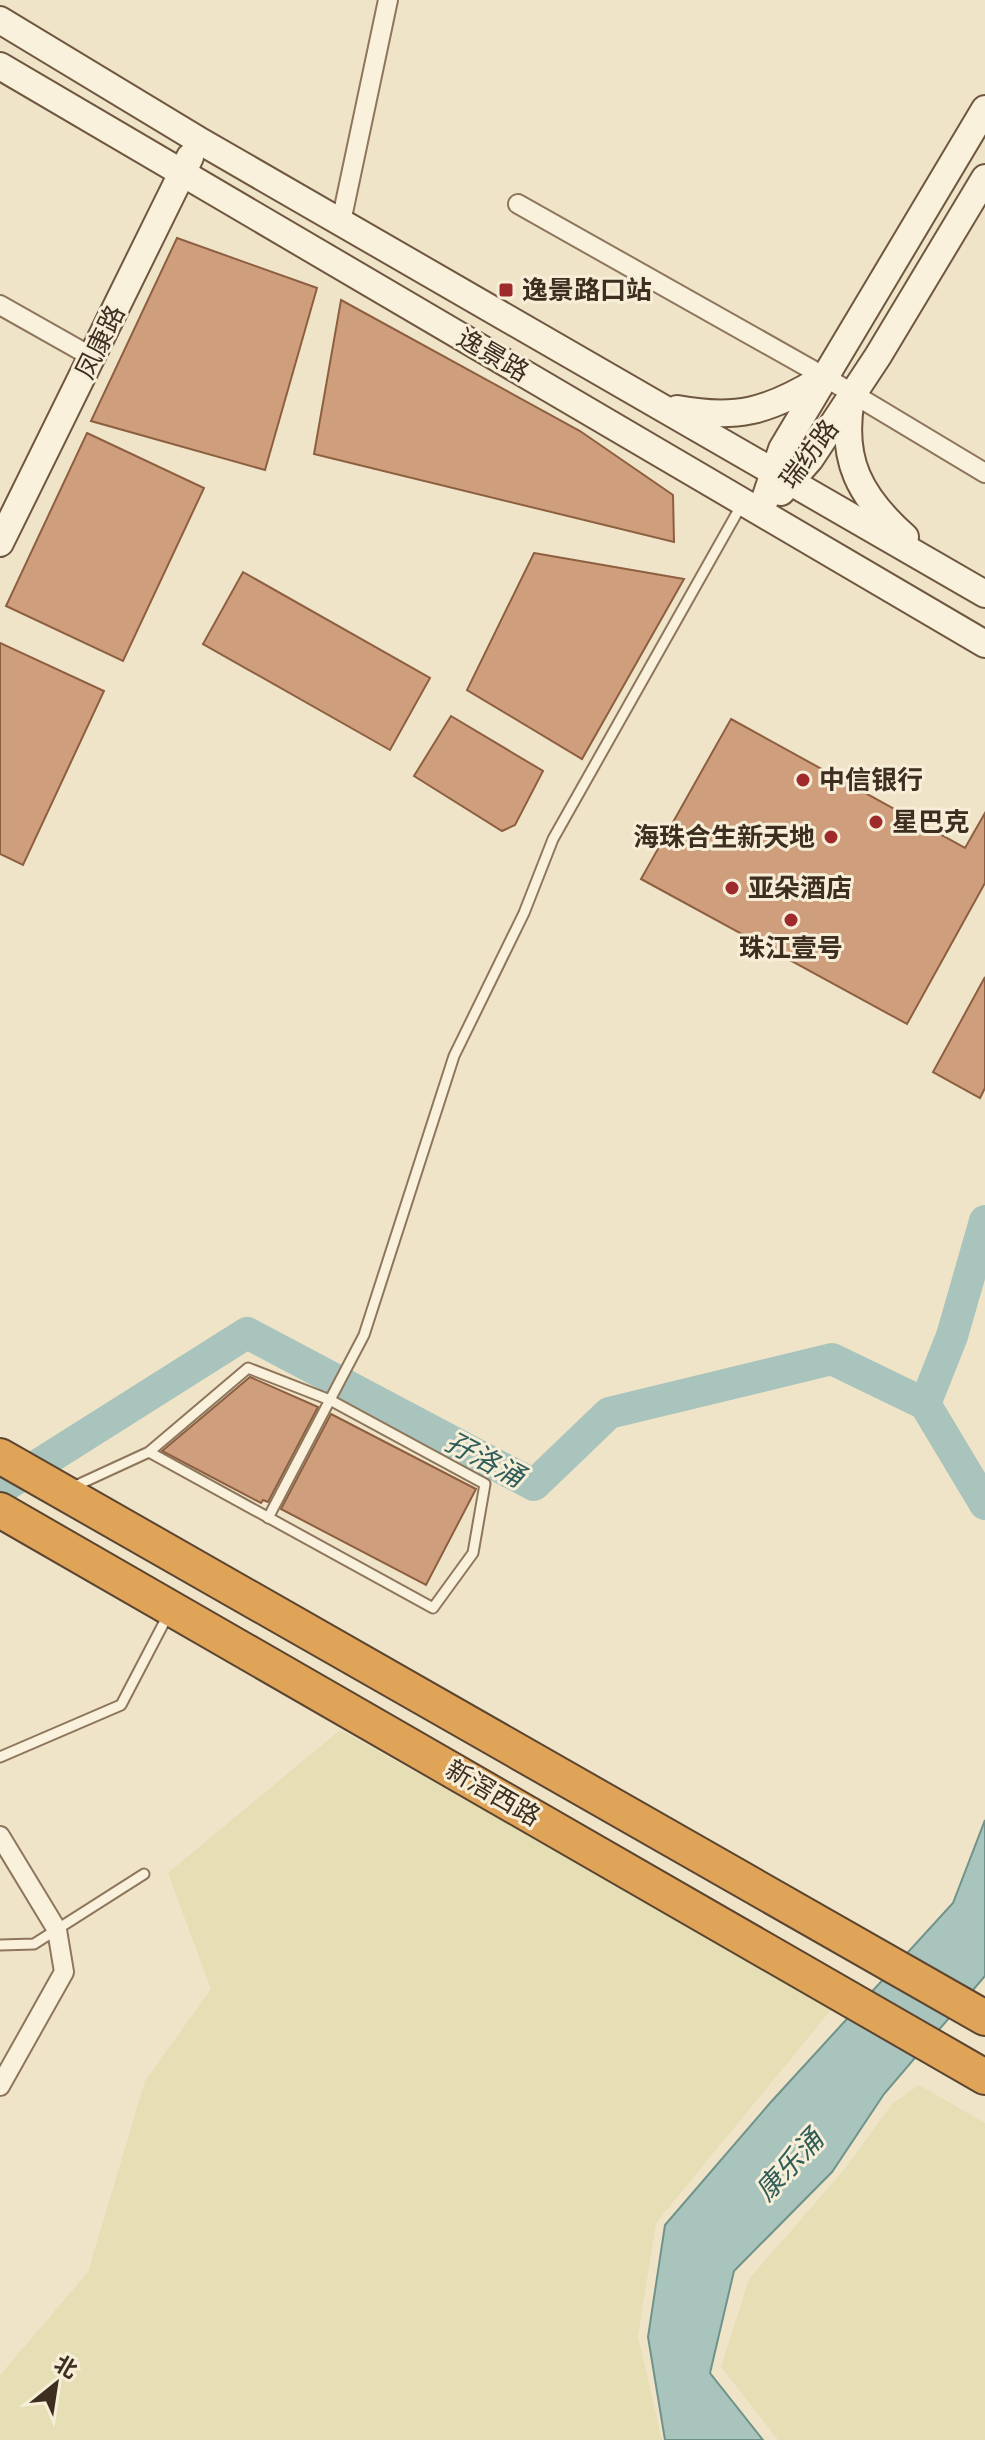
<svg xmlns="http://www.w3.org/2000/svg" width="985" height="2440" font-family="'PT Serif','Noto Sans SC',serif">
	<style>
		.farmland { fill: #e6deb5 }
		.water { fill: #a9c4bc; stroke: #6f938a; stroke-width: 2 }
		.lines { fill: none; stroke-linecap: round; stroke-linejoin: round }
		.river { stroke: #a9c4bc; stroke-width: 32 }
		.building { fill: #cf9f7d; stroke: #8d5f41; stroke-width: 2 }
		.lane-casing { stroke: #8d765c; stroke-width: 13 }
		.street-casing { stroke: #8d765c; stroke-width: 22 }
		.secondary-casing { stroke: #6f573f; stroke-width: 30 }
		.highway-casing { stroke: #5b4430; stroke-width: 38 }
		.lane { stroke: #faf1dc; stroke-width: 9 }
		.street { stroke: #faf1dc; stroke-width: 18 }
		.secondary { stroke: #faf1dc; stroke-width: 26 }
		.highway { stroke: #e0a458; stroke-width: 34 }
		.poi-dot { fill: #9e2a2b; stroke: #f7eed8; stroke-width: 3 }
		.labels { text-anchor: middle; stroke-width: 6; stroke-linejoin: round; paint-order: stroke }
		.poi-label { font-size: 26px; font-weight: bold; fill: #3d2e20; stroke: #f7eed8; text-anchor: start }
		.street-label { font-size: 26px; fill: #3d2e20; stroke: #f7eed8 }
		.water-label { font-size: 28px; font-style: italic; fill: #2f5d5a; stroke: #f7eed8 }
	</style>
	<rect width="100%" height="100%" fill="#f0e4c8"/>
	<!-- farmland -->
	<g class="farmland">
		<polygon points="340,1730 835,2005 656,2223 638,2336 662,2440 0,2440 0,2375 88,2272 145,2081 211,1989 168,1873"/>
		<polygon points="919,2085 985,2123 985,2440 778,2440 721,2367 749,2279 844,2170 892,2104"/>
	</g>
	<!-- water -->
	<polygon class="water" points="985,1820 985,1976 884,2094 832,2172 734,2271 710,2373 763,2440 665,2440 648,2337 665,2225 770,2103 953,1903"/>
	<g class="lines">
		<!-- river -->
		<g class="river">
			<polyline points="925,1404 952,1336 985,1221"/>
			<polyline points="0,1489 247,1333 534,1485 609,1413 832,1359 925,1404 985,1504"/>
		</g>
	</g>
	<!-- building -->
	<g class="building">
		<polygon points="177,238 317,288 265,470 91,421"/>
		<polygon points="341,300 580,431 673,495 674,542 314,454"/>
		<polygon points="87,433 204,488 123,661 6,606"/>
		<polygon points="534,553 684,579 582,759 467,690"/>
		<polygon points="243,572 430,678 390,750 203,644"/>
		<polygon points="0,643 104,691 23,865 0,854"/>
		<polygon points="451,716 543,771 515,825 502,831 414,776"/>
		<polygon points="731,719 965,848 985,813 985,883 907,1024 641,879"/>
		<polygon points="985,977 985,1088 980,1098 933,1072"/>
		<polygon points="250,1377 318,1407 268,1502 263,1500 261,1503 162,1451"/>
		<polygon points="331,1414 476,1489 426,1585 281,1509"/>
	</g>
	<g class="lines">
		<!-- lane casing -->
		<g class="lane-casing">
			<g id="lane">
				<polyline points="73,1487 149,1452 433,1608 473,1553 485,1484 330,1400 248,1368 149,1452"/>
				<polyline points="268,1518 364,1335 454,1056 524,913 553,839 742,504"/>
				<polyline points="0,1757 121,1705 168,1615"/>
				<polyline points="0,1945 34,1944 144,1874"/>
			</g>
		</g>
		<!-- street casing -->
		<g class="street-casing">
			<g id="street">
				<polyline points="518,204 825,377 985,473"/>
				<polyline points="341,222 388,0"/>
				<polyline points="0,305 92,357"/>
				<polyline points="0,1836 57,1930 64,1972 0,2086"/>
			</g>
		</g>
		<!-- secondary casing -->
		<g class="secondary-casing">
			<g id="secondary">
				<polyline points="0,20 200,141 985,594"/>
				<polyline points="0,66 985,644"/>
				<path d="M 851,399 C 840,460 860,497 905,537"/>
				<path d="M 677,409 C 736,420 768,411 818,381"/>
				<polyline points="781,492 810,459 878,356 985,178"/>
				<polyline points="761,511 782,449 985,109"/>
				<polyline points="0,543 190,157"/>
			</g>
		</g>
		<!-- highway casing -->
		<g class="highway-casing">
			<g id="highway">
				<polyline points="0,1456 985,2018"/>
				<polyline points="0,1510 985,2077"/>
			</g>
		</g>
		<!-- lane -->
		<use href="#lane" class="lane"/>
		<!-- street -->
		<use href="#street" class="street"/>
		<!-- secondary -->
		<use href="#secondary" class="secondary"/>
		<!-- highway -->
		<use href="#highway" class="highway"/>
	</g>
	<!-- markers -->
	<g class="poi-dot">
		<rect x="498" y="282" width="16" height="16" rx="4"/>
		<circle cx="803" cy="780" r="8"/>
		<circle cx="876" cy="822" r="8"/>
		<circle cx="831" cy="837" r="8"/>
		<circle cx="732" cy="888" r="8"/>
		<circle cx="791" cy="920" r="8"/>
	</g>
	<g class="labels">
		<!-- poi labels -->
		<g class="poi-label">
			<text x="522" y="299">逸景路口站</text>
			<text x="819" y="789">中信银行</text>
			<text x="892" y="831">星巴克</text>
			<text x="815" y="846" text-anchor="end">海珠合生新天地</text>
			<text x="748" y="897">亚朵酒店</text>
			<text x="791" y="957" text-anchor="middle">珠江壹号</text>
		</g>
		<!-- street labels -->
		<g class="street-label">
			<text transform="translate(100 342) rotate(-64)" y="9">凤康路</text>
			<text transform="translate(493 355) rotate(30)" y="9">逸景路</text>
			<text transform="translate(809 454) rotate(-53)" y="9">瑞纺路</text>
			<text transform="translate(493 1793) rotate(30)" y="9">新滘西路</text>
		</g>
		<!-- water labels -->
		<g class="water-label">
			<text transform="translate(485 1459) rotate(28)" y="10">孖洛涌</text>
			<text transform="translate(789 2165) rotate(-47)" y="10">康乐涌</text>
		</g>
	</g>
	<!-- north arrow -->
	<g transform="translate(56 2384) rotate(30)" stroke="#f7eed8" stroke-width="6" paint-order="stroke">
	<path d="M0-6L14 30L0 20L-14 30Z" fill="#3d2e20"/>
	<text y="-12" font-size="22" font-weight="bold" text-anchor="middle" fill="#3d2e20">北</text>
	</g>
</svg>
